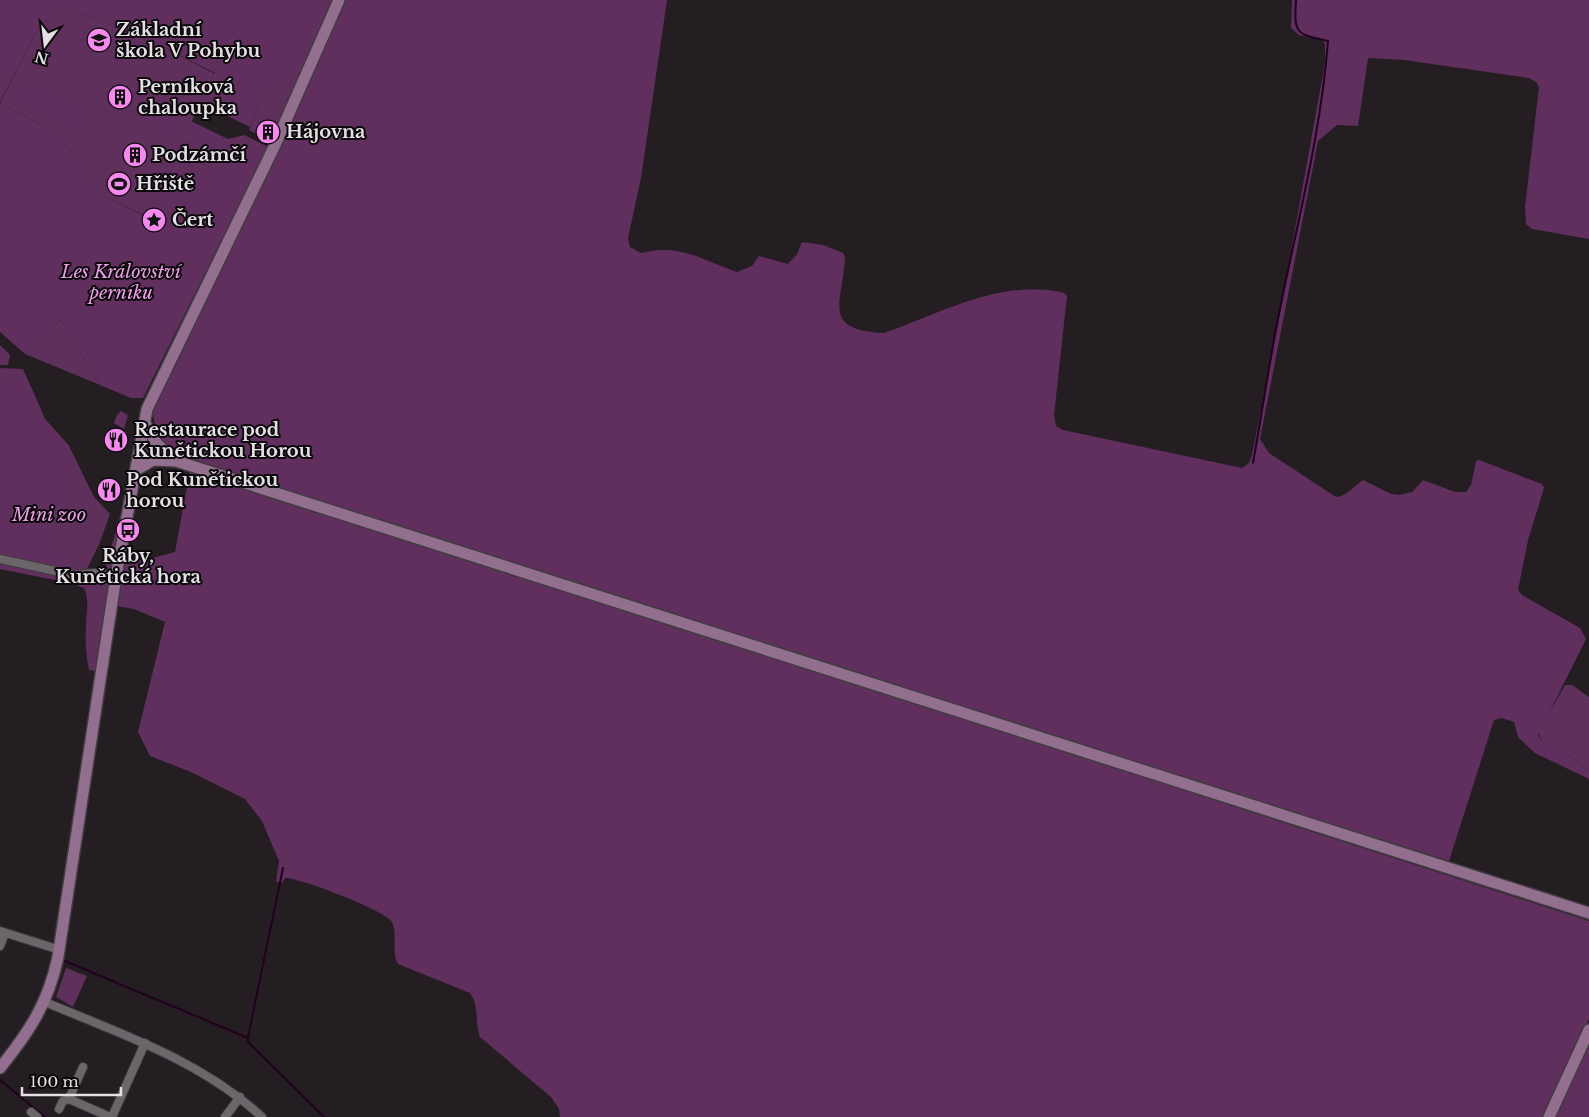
<svg xmlns="http://www.w3.org/2000/svg" width="1589" height="1117" font-family="'Libre Baskerville',serif">
	<style>
		.green { fill: #5f305c }
		.forest { fill: #612f5e }
		.lines { fill: none; stroke-linecap: round; stroke-linejoin: round }
		.stream { stroke: #210020; stroke-width: 2 }
		.street-casing { stroke: #403c40; stroke-width: 10 }
		.secondary-casing { stroke: #403c40; stroke-width: 14 }
		.street { stroke: #6c666b; stroke-width: 8 }
		.secondary { stroke: #926e8f; stroke-width: 11 }
		.labels { text-anchor: middle; stroke-width: 4; stroke-linejoin: round; paint-order: stroke }
		.poi-label { font-size: 18px; font-weight: bold; fill: #e3dfe3; stroke: #0b090b; text-anchor: start }
		.park-label { font-size: 18px; font-style: italic; fill: #ec9fe6; stroke: #0b090b }
	</style>
	<rect width="100%" height="100%" fill="#241e23"/>
	<!-- green -->
	<g class="green">
		<polygon points="63,6 160,45 215,74 145,216 101,194 58,134 0,103 37,30"/>
		<polygon points="270,77 296,85 270,140 249,130"/>
		<polygon points="61,320 100,385 25,354"/>
		<polygon points="0,345 10,355 8,365 0,365"/>
		<polygon points="0,368 23,369 45,419 69,446 94,497 110,514 100,542 86,571 78,572 0,555"/>
		<polygon points="121,411 128,415 124,429 114,423 117,415"/>
		<polygon points="146,435 163,454 141,461"/>
		<polygon points="120,518 113,568 107,569 106,564"/>
		<path d="M 93,578 L 110,580 L 98,667 L 95,671 L 89,670 C 86,656 85,641 86,627 C 86,613 90,600 84,588 Z"/>
		<polygon points="1565,685 1572,685 1589,697 1589,771 1560,748 1542,742 1538,732"/>
		<polygon points="66,968 87,976 73,1007 56,997"/>
	</g>
	<!-- forest -->
	<g class="forest">
		<polygon points="0,0 333,0 296,85 270,78 250,127 200,103 215,73 160,45 63,6 37,30 0,102"/>
		<path d="M 344,0 L 667,0 L 641,178 L 628,238 L 630,247 L 641,253 C 679,243 702,260 737,272 L 752,266 L 759,256 L 788,264 L 797,254 L 802,242 L 823,245 L 843,253 L 845,257 C 843,302 820,330 884,333 C 942,313 1001,278 1064,293 L 1067,296 L 1054,415 L 1056,426 L 1063,430 L 1242,468 L 1249,463 L 1252,455 L 1278,324 L 1325,63 L 1325,44 L 1322,39 L 1299,35 L 1291,28 L 1292,0 L 1589,0 L 1589,239 L 1532,229 L 1526,224 L 1525,207 L 1539,87 L 1536,82 L 1529,78 L 1404,60 L 1368,58 L 1358,126 L 1337,125 L 1318,141 L 1260,439 L 1269,453 L 1336,497 C 1346,497 1355,485 1363,480 L 1391,494 L 1399,495 L 1412,492 L 1423,480 L 1455,492 L 1466,492 L 1471,485 L 1476,461 L 1479,460 L 1542,484 L 1544,488 L 1528,540 L 1518,590 L 1522,595 L 1580,628 L 1586,639 L 1538,735 L 1542,742 L 1560,748 L 1589,771 L 1589,779 L 1535,753 L 1518,737 L 1514,722 L 1502,718 L 1494,720 L 1449,861 L 350,514 L 193,462 L 167,451 L 156,432 L 152,408 L 281,147 Z"/>
		<path d="M 160,60 C 172,65 175,74 174,86 L 167,84 L 171,73 L 164,65 L 159,63 L 155,65 L 146,61 Z"/>
		<polygon points="26,81 84,110 86,114 78,131 16,99"/>
		<polygon points="67,92 91,104 86,106 65,96"/>
		<polygon points="149,95 155,98 159,95 188,110 171,141 154,133 153,123 139,115"/>
		<polygon points="0,103 58,134 101,194 144,216 191,121 228,139 244,135 268,147 143,398 131,398 100,385 61,320 25,354 0,332"/>
		<polygon points="0,379 25,381 32,389 45,419 69,446 65,490 60,494 64,498 62,508 55,513 54,528 46,543 63,554 60,565 52,566 4,556 0,551"/>
		<path d="M 190,470 L 1589,921 L 1589,1019 L 1543,1117 L 560,1117 L 559,1109 L 551,1097 L 480,1037 C 474,1021 480,1007 470,993 L 398,964 C 391,952 398,935 392,922 C 387,911 298,877 285,878 L 282,883 L 276,881 L 279,861 L 262,821 L 245,799 L 191,772 L 150,756 L 138,732 L 165,622 L 134,609 L 117,606 L 126,557 L 149,559 L 175,552 Z"/>
		<polygon points="0,561 79,578 93,578 84,588 70,583 0,569"/>
		<polygon points="1589,1042 1589,1117 1554,1117"/>
	</g>
	<g class="lines">
		<!-- stream -->
		<g class="stream">
			<path d="M 1253,463 C 1262,413 1269,363 1279,314 C 1297,223 1321,134 1328,41 C 1295,34 1294,33 1296,0"/>
			<polyline points="65,961 248,1038 248,1042 324,1117"/>
			<polyline points="248,1037 283,868"/>
			<polyline points="0,1080 45,1117"/>
		</g>
		<!-- street casing -->
		<g class="street-casing">
			<g id="street">
				<polyline points="0,559 73,575 95,573 116,576"/>
				<polyline points="0,931 60,950"/>
				<polyline points="0,946 5,933"/>
				<path d="M 45,1002 C 121,1034 200,1060 262,1117"/>
				<polyline points="83,1067 69,1099 110,1117"/>
				<polyline points="59,1109 63,1101 69,1099"/>
				<polyline points="31,1112 37,1117"/>
				<polyline points="112,1117 145,1043"/>
				<polyline points="225,1117 240,1097"/>
			</g>
		</g>
		<!-- secondary casing -->
		<g class="secondary-casing">
			<g id="secondary">
				<polyline points="145,423 157,444 176,461"/>
				<polyline points="136,470 153,460 176,461 1589,913"/>
				<path d="M 0,1068 C 29,1032 48,1004 58,957 L 116,576 L 147,409 L 275,145 L 339,0"/>
				<polyline points="1549,1117 1589,1030"/>
			</g>
		</g>
		<!-- street -->
		<use href="#street" class="street"/>
		<!-- secondary -->
		<use href="#secondary" class="secondary"/>
	</g>
	<!-- icons -->
	<defs>
		<g id="school-disc" transform="scale(1.25)"><circle r="9.5" fill="#f589ee" stroke="#0b090b"/><path d="M0-5L7-2L0 1L-7-2ZM-4 1L0 2.5L4 1V4Q0 6-4 4Z" fill="#111"/></g>
		<g id="building-disc" transform="scale(1.25)"><circle r="9.5" fill="#f589ee" stroke="#0b090b"/><path d="M-4-6H4V6H1V3H-1V6H-4ZM-2.5-4.3h1.7v1.8h-1.7ZM.8-4.3h1.7v1.8H.8ZM-2.5-1h1.7V.8h-1.7ZM.8-1h1.7V.8H.8Z" fill="#111"/></g>
		<g id="stadium-disc" transform="scale(1.25)"><circle r="9.5" fill="#f589ee" stroke="#0b090b"/><path d="M0-5a6.5 5 0 1 0 0 10a6.5 5 0 1 0 0-10ZM-3.5-1.8h7v3.6h-7Z" fill="#111"/></g>
		<g id="sight-disc" transform="scale(1.25)"><circle r="9.5" fill="#f589ee" stroke="#0b090b"/><path d="M0-6L1.8-2.2L6-1.7L2.9 1.2L3.7 5.4L0 3.3L-3.7 5.4L-2.9 1.2L-6-1.7L-1.8-2.2Z" fill="#111"/></g>
		<g id="restaurant-disc" transform="scale(1.25)"><circle r="9.5" fill="#f589ee" stroke="#0b090b"/><path d="M-5-6h1v4h1v-4h1v4h1v-4h1v5L-1.5 .5V6h-2V.5L-5-1ZM5-6V6H3V1.5H1.5Q1.5-4 5-6Z" fill="#111"/></g>
		<g id="bus-disc" transform="scale(1.25)"><circle r="9.5" fill="#f589ee" stroke="#0b090b"/><path d="M-5-6H5V4H4V6H2V4H-2V6H-4V4H-5ZM-3.5-4V0h7V-4ZM-3.5 1.2v1.5H-2V1.2ZM2 1.2v1.5H3.5V1.2Z" fill="#111"/></g>
	</defs>
	<g fill-rule="evenodd">
		<use href="#school-disc" x="99" y="40"/>
		<use href="#building-disc" x="120" y="97"/>
		<use href="#building-disc" x="268" y="132"/>
		<use href="#building-disc" x="135" y="155"/>
		<use href="#stadium-disc" x="119" y="184"/>
		<use href="#sight-disc" x="154" y="220"/>
		<use href="#restaurant-disc" x="116" y="440"/>
		<use href="#restaurant-disc" x="109" y="490"/>
		<use href="#bus-disc" x="128" y="530"/>
	</g>
	<g class="labels">
		<!-- poi labels -->
		<g class="poi-label">
			<text x="116" y="36">Základní<tspan x="116" dy="21">škola V Pohybu</tspan></text>
			<text x="138" y="93">Perníková<tspan x="138" dy="21">chaloupka</tspan></text>
			<text x="286" y="138">Hájovna</text>
			<text x="152" y="161">Podzámčí</text>
			<text x="136" y="190">Hřiště</text>
			<text x="172" y="226">Čert</text>
			<text x="134" y="436">Restaurace pod<tspan x="134" dy="21">Kunětickou Horou</tspan></text>
			<text x="126" y="486">Pod Kunětickou<tspan x="126" dy="21">horou</tspan></text>
			<text x="128" y="562" text-anchor="middle">Ráby,<tspan x="128" dy="21">Kunětická hora</tspan></text>
		</g>
		<!-- park labels -->
		<g class="park-label">
			<text x="121" y="278">Les Království<tspan x="121" dy="21">perníku</tspan></text>
			<text x="49" y="521">Mini zoo</text>
		</g>
	</g>
	<!-- north arrow -->
	<g transform="translate(45 45) rotate(195)" stroke="#0b090b" stroke-width="4" paint-order="stroke">
	<path d="M0-4L9 19L0 12L-9 19Z" fill="#e3dfe3"/>
	<text y="-8" font-size="14" font-weight="bold" text-anchor="middle" fill="#e3dfe3">N</text>
	</g>
	<!-- scale -->
	<path d="M22 1087v8h99v-8" fill="none" stroke="#e3dfe3" stroke-width="2.5"/>
	<text x="30" y="1087" font-size="15" fill="#e3dfe3" stroke="#0b090b" stroke-width="4" paint-order="stroke">100 m</text>
</svg>
